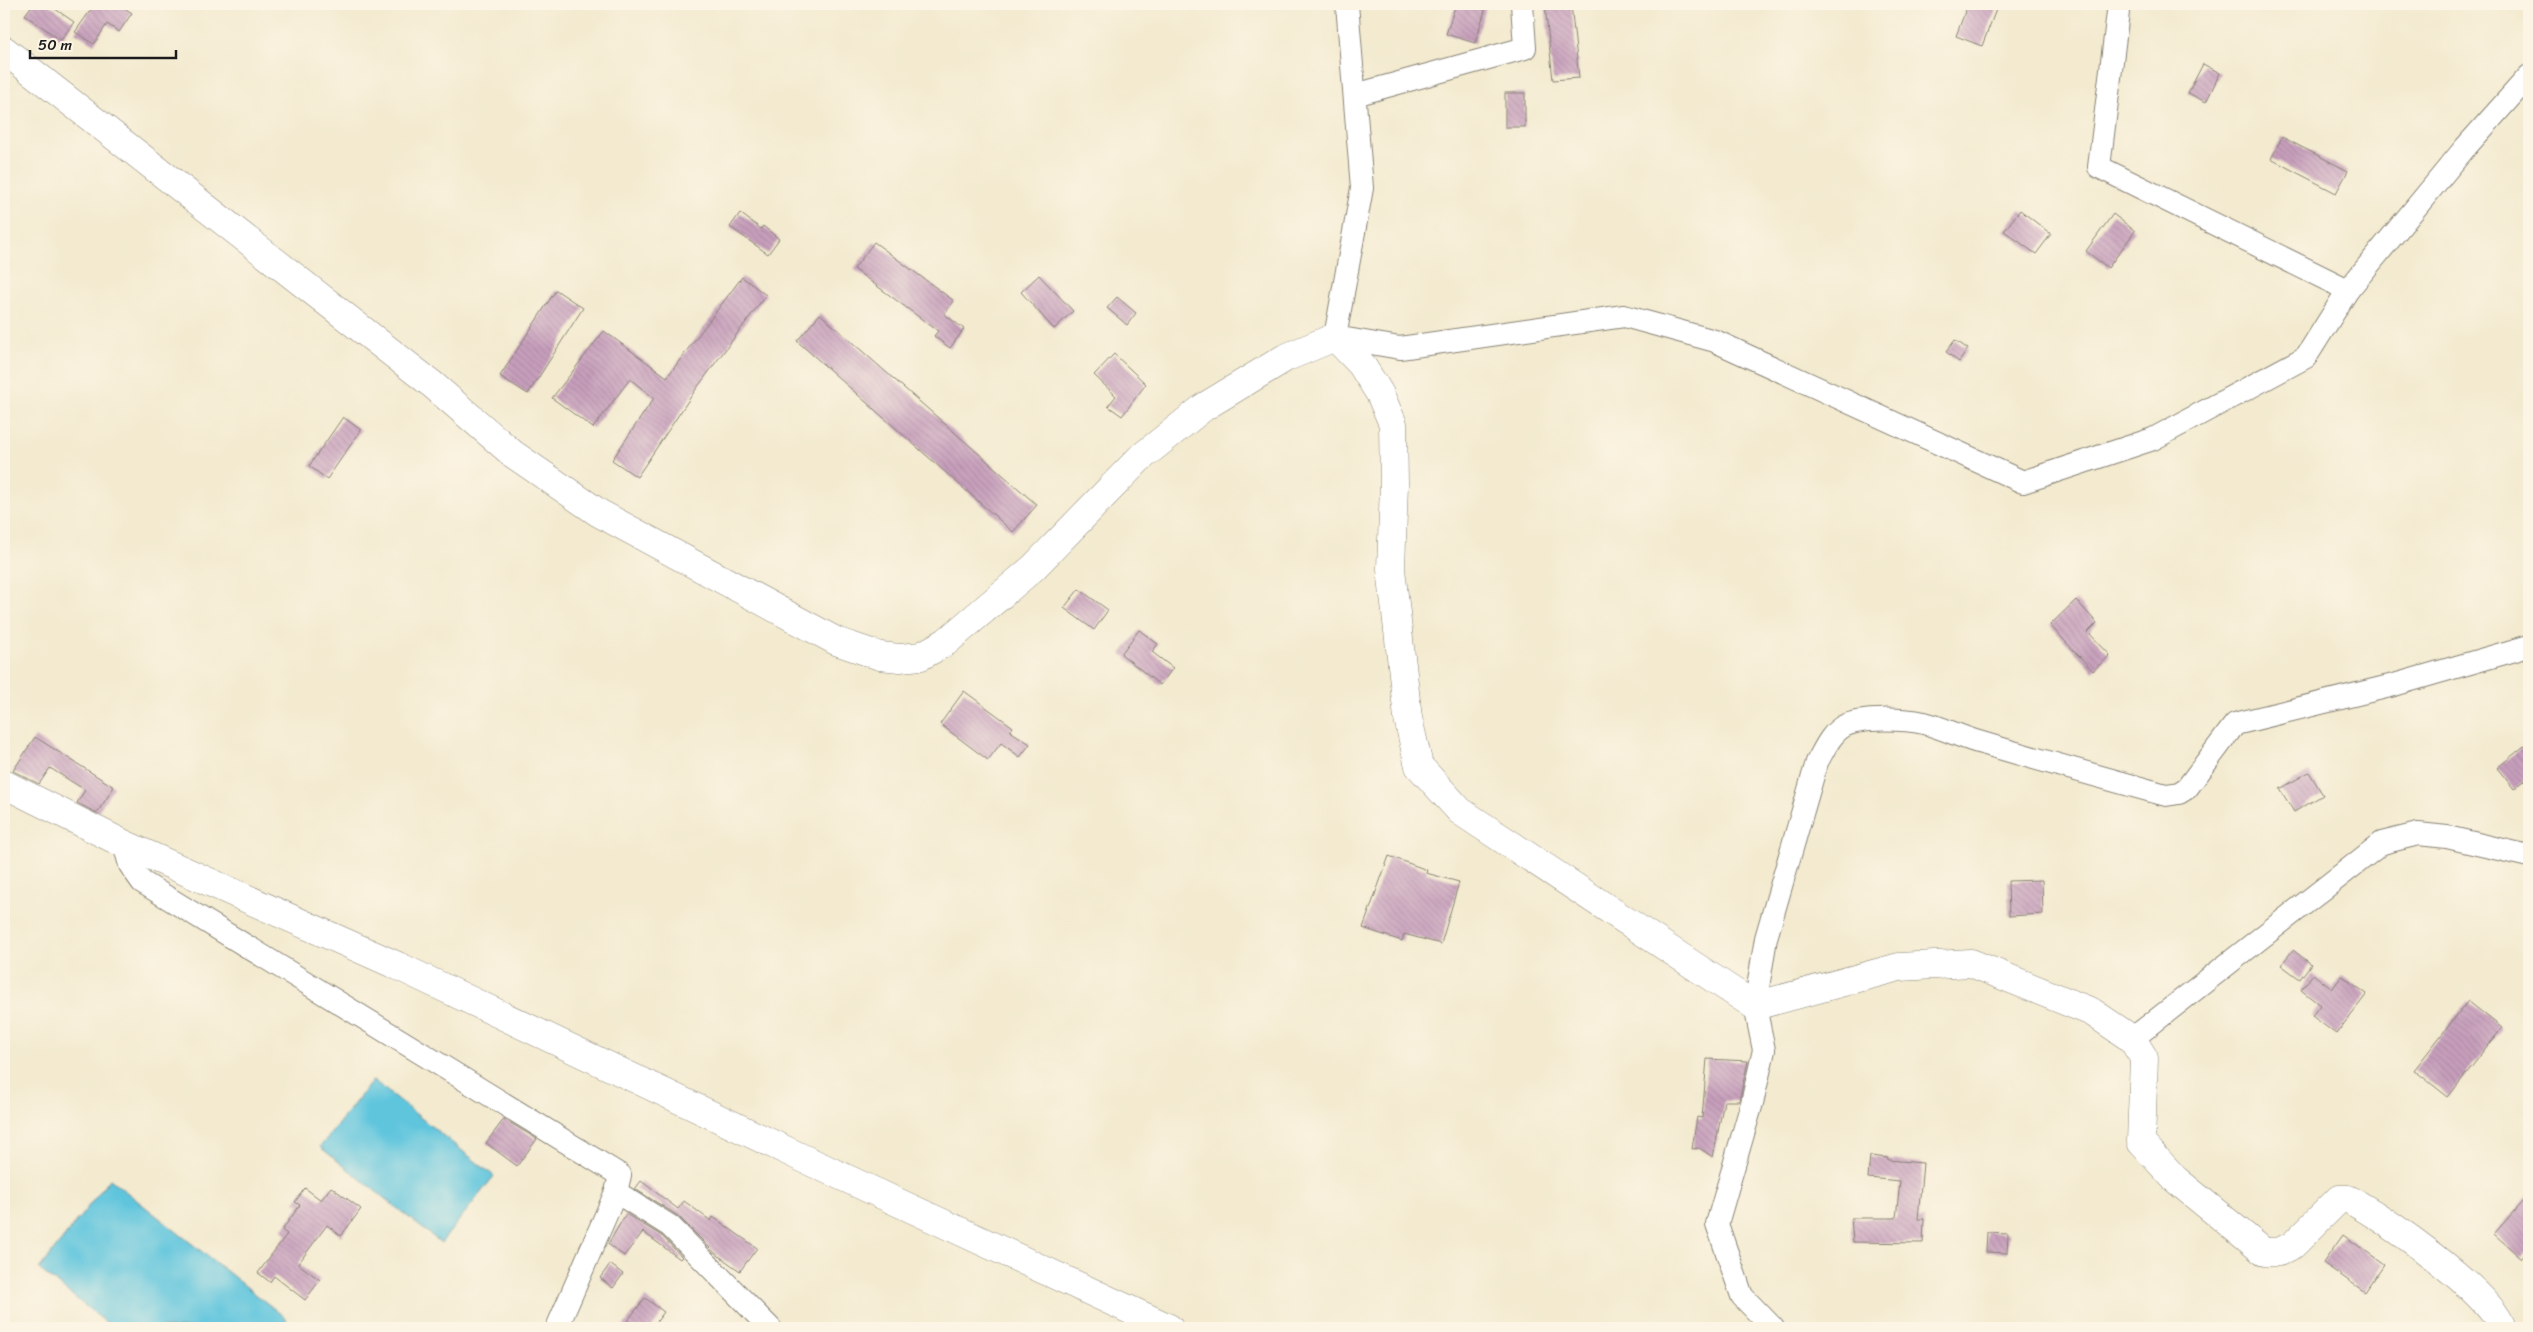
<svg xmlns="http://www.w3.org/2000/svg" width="2533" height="1332" font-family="Sriracha,sans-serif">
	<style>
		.water { fill: #5fc5dd; stroke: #3e707c }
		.building { fill: url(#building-back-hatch) }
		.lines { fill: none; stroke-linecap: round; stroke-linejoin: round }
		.minor-casing { stroke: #888376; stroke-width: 24 }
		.tertiary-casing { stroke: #888376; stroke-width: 29 }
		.minor { stroke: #fff; stroke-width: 22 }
		.tertiary { stroke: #fff; stroke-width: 28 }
	</style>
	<defs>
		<pattern id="building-back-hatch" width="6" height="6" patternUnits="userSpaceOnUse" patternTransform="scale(1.25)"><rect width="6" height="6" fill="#c79fbc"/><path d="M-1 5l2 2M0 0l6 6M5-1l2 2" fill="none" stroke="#aa88a1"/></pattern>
	</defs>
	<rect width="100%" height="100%" fill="#fcf5e5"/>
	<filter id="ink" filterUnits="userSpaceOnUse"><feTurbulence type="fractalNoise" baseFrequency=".02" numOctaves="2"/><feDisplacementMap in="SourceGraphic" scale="10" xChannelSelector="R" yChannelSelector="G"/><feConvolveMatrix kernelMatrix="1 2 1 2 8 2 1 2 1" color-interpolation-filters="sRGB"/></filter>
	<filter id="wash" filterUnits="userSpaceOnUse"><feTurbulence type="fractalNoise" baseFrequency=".0096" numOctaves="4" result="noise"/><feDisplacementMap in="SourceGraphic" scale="20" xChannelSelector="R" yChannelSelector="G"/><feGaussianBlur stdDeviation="1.12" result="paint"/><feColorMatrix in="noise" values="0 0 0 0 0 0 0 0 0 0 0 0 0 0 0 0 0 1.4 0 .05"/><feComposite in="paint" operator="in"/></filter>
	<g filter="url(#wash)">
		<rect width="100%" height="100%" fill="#f3eacf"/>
		<!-- water -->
		<g class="water">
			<polygon points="373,1080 494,1176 441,1243 320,1147"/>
			<polygon points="110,1179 287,1319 280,1328 113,1328 39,1269"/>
		</g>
		<g id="blocks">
			<!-- building -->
			<g class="building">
				<polygon points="33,4 48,4 74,22 61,40 25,15"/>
				<polygon points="95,4 118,4 132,13 119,32 107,24 94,44 75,32"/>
				<polygon points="1456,4 1487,4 1475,43 1446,34"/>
				<polygon points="1545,4 1571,4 1579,78 1553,80"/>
				<polygon points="1968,4 1988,4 1997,7 1982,46 1956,36"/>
				<polygon points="2203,64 2220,73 2206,102 2188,93"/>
				<rect x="1505" y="93" width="20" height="34"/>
				<polygon points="2282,137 2348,171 2336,193 2271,159"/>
				<polygon points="2020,210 2051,234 2036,254 2004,231"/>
				<polygon points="740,213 761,229 763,226 779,239 768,254 730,227"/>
				<polygon points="2113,214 2135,231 2108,268 2086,251"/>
				<polygon points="874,242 954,301 944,314 964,329 950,348 934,336 938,331 854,269"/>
				<polygon points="1039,275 1073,311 1054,329 1021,292"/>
				<polygon points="742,277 766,295 696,389 637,477 612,460 654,398 630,379 593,428 552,398 604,331 667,377"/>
				<polygon points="556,290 583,308 528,394 500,376"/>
				<polygon points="1117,297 1136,313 1127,325 1107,308"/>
				<polygon points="820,314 1037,505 1013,532 797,341"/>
				<polygon points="1955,340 1968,349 1959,362 1946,352"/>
				<polygon points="1114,354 1146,384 1122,416 1108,406 1116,396 1094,375"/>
				<polygon points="343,417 361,430 327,479 309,466"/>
				<polygon points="1079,589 1108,610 1094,630 1064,608"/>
				<polygon points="2076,600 2097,623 2088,632 2110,655 2093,671 2050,625"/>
				<polygon points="1139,630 1158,644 1152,652 1173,668 1160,685 1121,654"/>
				<polygon points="964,691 1013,727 1010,731 1030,744 1020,757 1001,743 988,760 940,724"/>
				<polygon points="35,737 114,787 97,813 77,803 85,790 50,768 39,784 13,771"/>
				<polygon points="2529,742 2529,777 2514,789 2497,768"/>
				<polygon points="2309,772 2323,795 2294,812 2280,789"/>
				<polygon points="1389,856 1427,870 1426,873 1459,882 1441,944 1404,934 1402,941 1363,928"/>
				<polygon points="2042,880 2043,914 2009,916 2008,881"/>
				<polygon points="2293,950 2311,964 2300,979 2281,965"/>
				<polygon points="2313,974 2332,989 2342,976 2367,994 2336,1034 2312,1016 2320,1005 2301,990"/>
				<polygon points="2468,1001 2502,1028 2448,1097 2414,1070"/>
				<polygon points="1707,1059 1748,1061 1739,1101 1724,1101 1713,1157 1699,1148 1692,1149 1697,1117 1702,1118"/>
				<polygon points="504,1119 537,1139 517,1166 486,1143"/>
				<polygon points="1870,1156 1888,1158 1888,1160 1923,1163 1918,1219 1924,1219 1923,1243 1853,1242 1851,1218 1896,1218 1900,1181 1868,1178"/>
				<polygon points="641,1181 678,1209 684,1201 711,1221 713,1217 757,1248 740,1271 716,1254 677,1215 635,1189"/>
				<polygon points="331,1187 361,1209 341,1236 327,1225 298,1264 320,1280 305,1300 274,1276 270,1282 258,1273 287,1234 282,1230 300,1205 295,1202 305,1188 321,1200"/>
				<polygon points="2529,1194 2529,1248 2521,1258 2494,1234"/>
				<polygon points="626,1214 662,1236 682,1257 680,1259 643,1232 624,1256 608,1244"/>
				<polygon points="1987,1232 2008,1233 2007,1253 1986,1252"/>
				<polygon points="2343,1235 2384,1264 2365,1292 2323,1263"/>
				<polygon points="610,1264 623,1274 613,1288 600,1278"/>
				<polygon points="645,1298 664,1312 652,1328 622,1328"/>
			</g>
		</g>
	</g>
	<g filter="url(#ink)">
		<use href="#blocks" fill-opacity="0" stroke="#888376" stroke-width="1"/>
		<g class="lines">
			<!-- minor casing -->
			<g class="minor-casing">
				<g id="minor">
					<polyline points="1347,4 1362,188 1335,337 1400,348 1624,316 1715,341 2023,482 2153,439 2306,357 2348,290 2464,149 2529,76"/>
					<polyline points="2119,4 2099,167 2348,290"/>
					<polyline points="1355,95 1525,48 1522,4"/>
					<polyline points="124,844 130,865 142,882 620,1175 616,1192 557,1328"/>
					<polyline points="2132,1039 2382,843 2418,834 2447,837 2529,856"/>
					<polyline points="616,1192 670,1226 770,1328"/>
					<path d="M 1773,1328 L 1742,1296 L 1717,1224 L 1752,1103 L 1764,1050 L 1755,1006 L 1766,938 L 1817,762 C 1824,750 1831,733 1844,726 C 1862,717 1905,719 1924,723 C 1944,728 1962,738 1982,743 C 2043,761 2104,778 2166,795 L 2179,793 L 2187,788 L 2235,724 L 2394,685 L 2529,646"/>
				</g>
			</g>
			<!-- tertiary casing -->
			<g class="tertiary-casing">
				<g id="tertiary">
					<path d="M 4,50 L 433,385 L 513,454 L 599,513 L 836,641 L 880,656 L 900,658 L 921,656 L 946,642 L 1033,568 L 1139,459 L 1204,407 L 1285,358 L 1335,337 L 1361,364 L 1380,394 L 1393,424 L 1394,484 L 1391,569 L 1408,718 L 1419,766 L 1460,811 L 1755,1006 L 1899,967 L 1971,963 L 2092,1012 L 2132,1039 L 2144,1058 L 2141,1142 L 2175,1179 L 2264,1252 L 2279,1252 L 2293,1245 L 2339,1199 L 2348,1199 C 2382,1216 2492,1293 2502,1328"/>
					<polyline points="4,784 124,844 398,966 798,1156 1169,1328"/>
				</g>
			</g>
			<!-- minor -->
			<use href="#minor" class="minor"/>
			<!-- tertiary -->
			<use href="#tertiary" class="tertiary"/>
		</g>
	</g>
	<!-- margin -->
	<rect width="2533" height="1332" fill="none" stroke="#fcf5e5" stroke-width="20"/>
	<!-- scale -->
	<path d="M30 50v8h146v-8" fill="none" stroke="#1c1c1c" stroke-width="2.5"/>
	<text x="38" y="50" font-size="15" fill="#1c1c1c" stroke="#fcf5e5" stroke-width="4" paint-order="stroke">50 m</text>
</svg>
